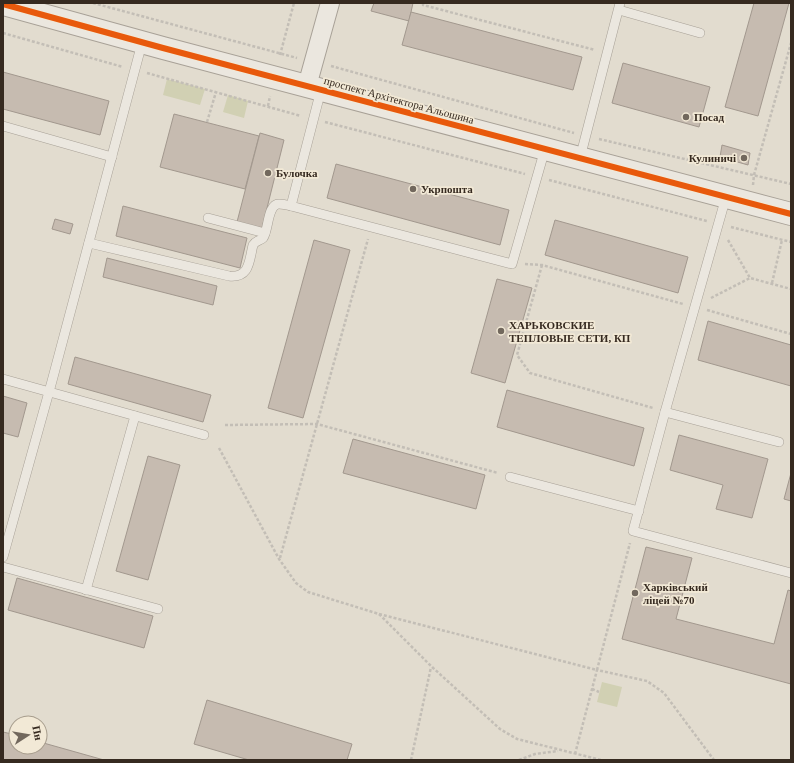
<svg xmlns="http://www.w3.org/2000/svg" width="794" height="763" font-family="'Times New Roman',serif">
	<style>
		.green { fill: #d1d0b3 }
		.building { fill: #c6bbb0; stroke: #a2988e }
		.lines { fill: none; stroke-linecap: round; stroke-linejoin: round }
		.service-casing { stroke: #a8a197; stroke-width: 10 }
		.minor-casing { stroke: #a8a197; stroke-width: 20 }
		.tertiary-casing { stroke: #a8a197; stroke-width: 24 }
		.path { stroke: #c3beb6; stroke-width: 2.5; stroke-dasharray: 3 2; stroke-linecap: butt }
		.service { stroke: #ebe7df; stroke-width: 9 }
		.minor { stroke: #ebe7df; stroke-width: 18 }
		.tertiary { stroke: #ebe7df; stroke-width: 22 }
		.cycleway-casing { stroke: #f2e9d6; stroke-width: 8 }
		.cycleway { stroke: #e8590c; stroke-width: 6 }
		.poi-dot { fill: #72685d; stroke: #f2e9d6; stroke-width: 1.5 }
		.labels { text-anchor: middle; stroke-width: 3.5; stroke-linejoin: round; paint-order: stroke }
		.street-label { font-size: 11px; fill: #362a20; stroke: #f2e9d6 }
		.poi-label { font-size: 11px; font-weight: bold; fill: #362a20; stroke: #f2e9d6; text-anchor: start }
	</style>
	<rect width="100%" height="100%" fill="#e2dccf"/>
	<!-- green -->
	<g class="green">
		<polygon points="167,79 205,89 200,105 163,95"/>
		<polygon points="228,95 248,101 244,118 223,112"/>
		<polygon points="602,682 622,687 617,707 597,702"/>
	</g>
	<!-- building -->
	<g class="building">
		<polygon points="374,3 413,3 409,21 371,11"/>
		<polygon points="754,3 789,3 758,116 725,107"/>
		<polygon points="411,12 582,57 573,90 402,45"/>
		<polygon points="623,63 710,87 699,127 612,103"/>
		<polygon points="3,72 109,101 100,135 3,109"/>
		<polygon points="174,114 259,136 245,189 160,167"/>
		<polygon points="260,133 284,140 262,228 237,222"/>
		<polygon points="722,145 750,153 748,165 720,157"/>
		<polygon points="336,164 509,210 500,245 327,198"/>
		<polygon points="123,206 247,238 240,268 116,236"/>
		<polygon points="55,219 73,224 70,234 52,229"/>
		<polygon points="555,220 688,257 678,293 545,255"/>
		<polygon points="314,240 350,250 303,418 268,408"/>
		<polygon points="107,258 217,286 213,305 103,277"/>
		<polygon points="497,279 532,288 505,383 471,373"/>
		<polygon points="708,321 791,345 791,386 698,360"/>
		<polygon points="75,357 211,395 203,422 68,384"/>
		<polygon points="507,390 644,428 634,466 497,427"/>
		<polygon points="3,396 27,403 18,437 3,433"/>
		<polygon points="679,435 768,459 752,518 716,509 723,485 670,470"/>
		<polygon points="353,439 485,475 476,509 343,473"/>
		<polygon points="148,456 180,465 148,580 116,571"/>
		<polygon points="791,473 791,501 784,499"/>
		<polygon points="646,547 692,558 676,619 774,644 788,590 791,591 791,684 622,639"/>
		<polygon points="17,578 153,616 144,648 8,610"/>
		<polygon points="207,700 352,744 347,760 249,760 194,744"/>
		<polygon points="3,732 16,735 16,747 40,747 40,742 104,760 3,760"/>
	</g>
	<g class="lines">
		<!-- service casing -->
		<g class="service-casing">
			<g id="service">
				<polyline points="619,10 700,33"/>
				<polyline points="321,90 291,206 512,264 545,149"/>
				<polyline points="3,126 112,157"/>
				<polyline points="580,158 620,3"/>
				<polyline points="726,197 665,412 633,531 791,573"/>
				<polyline points="208,218 265,233"/>
				<path d="M 89,243 L 229,276 C 250,278 249,261 253,245 C 256,240 260,241 263,238 C 269,230 267,204 279,204 C 283,204 287,205 291,206"/>
				<polyline points="3,379 204,435"/>
				<polyline points="665,412 779,442"/>
				<polyline points="510,477 639,511"/>
				<polyline points="3,557 52,381 142,43"/>
				<polyline points="3,567 158,609"/>
				<polyline points="86,590 135,416"/>
			</g>
		</g>
		<!-- minor casing -->
		<g class="minor-casing">
			<polyline id="minor" points="307,86 330,3"/>
		</g>
		<!-- tertiary casing -->
		<g class="tertiary-casing">
			<polyline id="tertiary" points="3,4 163,48 791,214"/>
		</g>
		<!-- path -->
		<g class="path">
			<polyline points="93,3 297,58"/>
			<polyline points="423,3 423,5 595,50"/>
			<polyline points="3,33 123,67"/>
			<polyline points="280,55 294,3"/>
			<polyline points="331,66 574,133"/>
			<polyline points="147,73 301,116"/>
			<polyline points="268,106 270,96"/>
			<polyline points="207,122 216,92"/>
			<polyline points="325,122 525,174"/>
			<polyline points="599,139 791,184"/>
			<polyline points="549,180 707,221"/>
			<polyline points="753,185 754,175 791,43"/>
			<polyline points="731,227 791,242"/>
			<polyline points="728,240 750,278 791,289"/>
			<polyline points="525,264 542,265 683,304"/>
			<polyline points="542,265 517,355 530,373 653,408"/>
			<polyline points="772,283 782,240"/>
			<polyline points="711,298 750,278"/>
			<polyline points="707,310 791,334"/>
			<polyline points="225,425 317,424 498,473"/>
			<polyline points="219,448 279,559 296,583 308,592 379,614 431,666 500,729 517,739 601,760"/>
			<polyline points="280,558 368,239"/>
			<polyline points="379,614 597,670 630,543"/>
			<polyline points="592,689 599,692"/>
			<polyline points="575,754 597,670 647,681 664,693 714,760"/>
			<polyline points="411,760 431,667"/>
			<polyline points="519,760 535,754 558,751"/>
		</g>
		<!-- service -->
		<use href="#service" class="service"/>
		<!-- minor -->
		<use href="#minor" class="minor"/>
		<!-- tertiary -->
		<use href="#tertiary" class="tertiary"/>
		<!-- cycleway casing -->
		<g class="cycleway-casing">
			<polyline id="cycleway" points="3,4 163,48 791,214"/>
		</g>
		<!-- cycleway -->
		<use href="#cycleway" class="cycleway"/>
	</g>
	<!-- markers -->
	<g class="poi-dot">
		<circle cx="686" cy="117" r="4"/>
		<circle cx="744" cy="158" r="4"/>
		<circle cx="268" cy="173" r="4"/>
		<circle cx="413" cy="189" r="4"/>
		<circle cx="501" cy="331" r="4"/>
		<circle cx="635" cy="593" r="4"/>
	</g>
	<g class="labels">
		<!-- street labels -->
		<g class="street-label">
			<text transform="translate(399 100) rotate(15)" y="4">проспект Архітектора Альошина</text>
		</g>
		<!-- poi labels -->
		<g class="poi-label">
			<text x="694" y="121">Посад</text>
			<text x="736" y="162" text-anchor="end">Кулиничі</text>
			<text x="276" y="177">Булочка</text>
			<text x="421" y="193">Укрпошта</text>
			<text x="509" y="329">ХАРЬКОВСКИЕ<tspan x="509" dy="13">ТЕПЛОВЫЕ СЕТИ, КП</tspan></text>
			<text x="643" y="591">Харківський<tspan x="643" dy="13">ліцей №70</tspan></text>
		</g>
	</g>
	<!-- border -->
	<rect width="794" height="763" fill="none" stroke="#362a20" stroke-width="8"/>
	<!-- north arrow -->
	<g transform="translate(28 735) rotate(78)"><circle r="19" fill="#f2e9d6" stroke="#a79d8d"/>
	<path d="M0-3L7 15L0 10L-7 15Z" fill="#72685d"/>
	<text y="-6" font-size="11" font-weight="bold" text-anchor="middle" fill="#362a20">Пн</text>
	</g>
</svg>
